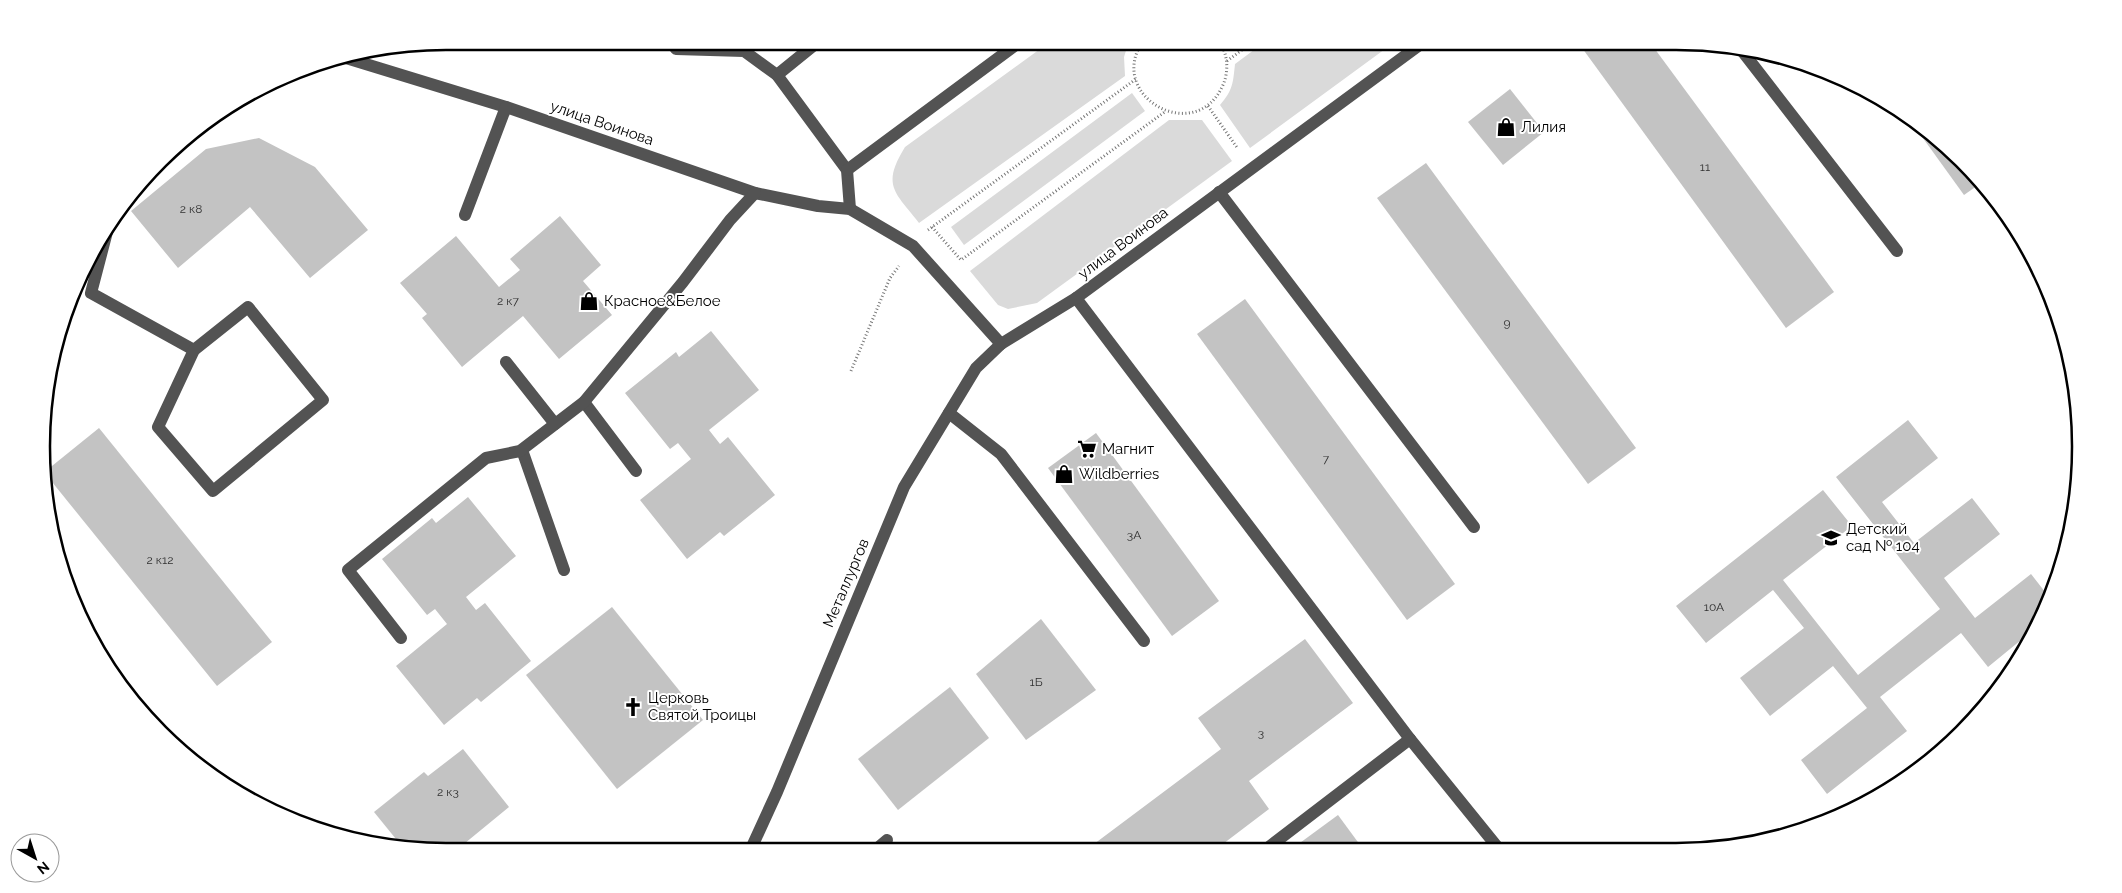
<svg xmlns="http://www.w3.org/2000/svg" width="2122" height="893" font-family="Raleway,sans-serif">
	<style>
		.green { fill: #dadada }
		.building { fill: #c3c3c3 }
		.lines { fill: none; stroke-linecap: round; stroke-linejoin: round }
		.path { stroke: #757575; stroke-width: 3; stroke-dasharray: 1 2.5; stroke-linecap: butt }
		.minor { stroke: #535353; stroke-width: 12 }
		.labels { text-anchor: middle; stroke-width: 4; stroke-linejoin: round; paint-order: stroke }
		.number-label { font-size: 12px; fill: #313131 }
		.street-label { font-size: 15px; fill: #000; stroke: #fff }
		.poi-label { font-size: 15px; fill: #000; stroke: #fff; text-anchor: start }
		.rim { fill: none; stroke: #000; stroke-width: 2.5 }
	</style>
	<rect width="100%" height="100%" fill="#fff"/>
	<!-- green -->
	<g class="green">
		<path d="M 1051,41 L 1129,41 L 1124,57 L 1125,76 L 919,223 C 895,192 881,186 905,147 Z"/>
		<path d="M 1266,41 L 1396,41 L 1250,148 L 1220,105 C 1233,90 1233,83 1235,64 Z"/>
		<polygon points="1132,93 1145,111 964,245 951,227"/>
		<polygon points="1169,120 1202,120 1232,161 1037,303 1008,309 998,305 970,271"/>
	</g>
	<!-- building -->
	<g class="building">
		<polygon points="1577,41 1649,41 1834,292 1786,328"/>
		<polygon points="1510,89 1544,132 1503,165 1468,122"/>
		<polygon points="1907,116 1942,142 1981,183 1964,195"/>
		<polygon points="259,138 315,167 368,230 310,278 250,207 178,268 131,211 206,149"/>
		<polygon points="1426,163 1636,448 1588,484 1377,198"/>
		<polygon points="560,216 601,265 583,281 612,315 559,359 523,316 462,367 422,318 427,314 400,283 456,236 499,287 520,270 510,259"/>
		<polygon points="1245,299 1455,584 1407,620 1197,334"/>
		<polygon points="711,331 759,390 709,430 720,444 728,437 775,495 724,536 720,532 687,559 640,500 691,459 678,443 670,449 625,393 676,352 679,357"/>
		<polygon points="1908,420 1938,458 1882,502 1914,543 1972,498 2000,534 1944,578 1975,618 2031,574 2049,597 2032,631 1988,667 1961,633 1880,697 1907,731 1827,794 1801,760 1867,708 1833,666 1770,716 1740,678 1804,628 1773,590 1706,643 1676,606 1823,490 1852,526 1783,580 1858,675 1940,609 1836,477"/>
		<polygon points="99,428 272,642 217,686 48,477 47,470"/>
		<polygon points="1096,433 1219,601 1172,636 1048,468"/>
		<polygon points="468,497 516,556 466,597 476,610 485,603 531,661 481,702 477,698 444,725 396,666 447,624 435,609 427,615 382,559 432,518 436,523"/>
		<polygon points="612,607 703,720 617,789 526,675"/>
		<polygon points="1041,619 1096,690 1026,740 976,674"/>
		<polygon points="1305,639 1353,703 1249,781 1269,809 1215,850 1086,850 1221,749 1198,718"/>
		<polygon points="950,687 989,738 898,810 858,759"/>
		<polygon points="463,749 509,807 459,848 462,852 446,852 400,844 374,812 424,772 428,776"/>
		<polygon points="1338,815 1363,849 1294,849 1293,848"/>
	</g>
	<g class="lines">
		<!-- path -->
		<g class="path">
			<path d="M 1143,41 C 1105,96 1196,147 1223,85 C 1229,71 1228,54 1219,41"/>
			<polyline points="1227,61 1254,41"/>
			<polyline points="1208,106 1238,149"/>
			<polyline points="932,227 961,260 1166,111"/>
			<polyline points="928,230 1136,79"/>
			<polyline points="851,371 890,278 899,266"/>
		</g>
		<!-- minor -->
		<g class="minor">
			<polyline points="670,41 676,49 744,51 777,75 847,170 850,209"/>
			<polyline points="1743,52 1897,251"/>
			<polyline points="346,58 506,107 755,193 818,206 850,209 913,246 1001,344"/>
			<polyline points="777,75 819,41"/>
			<polyline points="847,170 1021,41"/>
			<polyline points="1219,192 1474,527"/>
			<polyline points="465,215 506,107"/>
			<polyline points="108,228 91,293 194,350"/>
			<polyline points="1076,298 1410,739 1499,849"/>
			<polygon points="248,307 323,400 213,491 158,427 194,350"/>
			<polyline points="506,362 555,424"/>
			<polyline points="584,402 636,471"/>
			<polyline points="949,413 1001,454 1144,641"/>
			<polyline points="522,450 564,570"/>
			<polyline points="401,638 348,570 486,458 520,451 584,402 683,282 730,220 755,193"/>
			<polyline points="1265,850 1410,739"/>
			<polyline points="750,851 777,792 904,487 976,368 1001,344 1076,298 1425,41"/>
			<polyline points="874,851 887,840"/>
		</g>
	</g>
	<!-- icons -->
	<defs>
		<g id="shop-bare" transform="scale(1.5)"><path d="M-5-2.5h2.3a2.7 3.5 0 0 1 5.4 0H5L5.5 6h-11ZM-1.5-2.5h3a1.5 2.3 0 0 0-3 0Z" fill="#000" stroke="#fff" stroke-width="2.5" paint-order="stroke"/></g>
		<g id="supermarket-bare" transform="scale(1.5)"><path d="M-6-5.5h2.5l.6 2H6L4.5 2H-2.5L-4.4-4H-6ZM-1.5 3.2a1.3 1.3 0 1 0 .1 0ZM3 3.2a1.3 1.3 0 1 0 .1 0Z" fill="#000" stroke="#fff" stroke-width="2.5" paint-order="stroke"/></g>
		<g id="school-bare" transform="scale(1.5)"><path d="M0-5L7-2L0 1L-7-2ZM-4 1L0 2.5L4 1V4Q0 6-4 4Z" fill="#000" stroke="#fff" stroke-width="2.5" paint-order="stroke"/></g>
		<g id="church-bare" transform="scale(1.5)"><path d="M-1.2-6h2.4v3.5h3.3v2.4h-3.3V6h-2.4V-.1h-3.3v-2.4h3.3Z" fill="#000" stroke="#fff" stroke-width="2.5" paint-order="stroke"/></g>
	</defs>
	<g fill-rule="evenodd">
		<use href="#shop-bare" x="1506" y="127"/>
		<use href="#shop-bare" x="589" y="301"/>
		<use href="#supermarket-bare" x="1087" y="449"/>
		<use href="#shop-bare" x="1064" y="474"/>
		<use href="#school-bare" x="1831" y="538"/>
		<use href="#church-bare" x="633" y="707"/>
	</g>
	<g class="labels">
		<!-- number labels -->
		<g class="number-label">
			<text x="1705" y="171">11</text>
			<text x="191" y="213">2 к8</text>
			<text x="508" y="305">2 к7</text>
			<text x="1507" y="327">9</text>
			<text x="1326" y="463">7</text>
			<text x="1134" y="539">3А</text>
			<text x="160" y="564">2 к12</text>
			<text x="1714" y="611">10А</text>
			<text x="1036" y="686">1Б</text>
			<text x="1261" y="737">3</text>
			<text x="448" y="796">2 к3</text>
		</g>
		<!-- street labels -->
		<g class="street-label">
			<text transform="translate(602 123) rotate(19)" y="5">улица Воинова</text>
			<text transform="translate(1123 243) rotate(-37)" y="5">улица Воинова</text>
			<text transform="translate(846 583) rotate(-67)" y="5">Металлургов</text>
		</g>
		<!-- poi labels -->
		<g class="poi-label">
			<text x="1521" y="132">Лилия</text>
			<text x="604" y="306">Красное&amp;Белое</text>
			<text x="1102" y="454">Магнит</text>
			<text x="1079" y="479">Wildberries</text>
			<text x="1846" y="534">Детский<tspan x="1846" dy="17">сад № 104</tspan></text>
			<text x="648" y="703">Церковь<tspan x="648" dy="17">Святой Троицы</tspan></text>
		</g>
	</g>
	<!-- crop -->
	<path d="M0 0H2122V893H0ZM446 50H1676A396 396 0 0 1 2072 446V447A396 396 0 0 1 1676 843H446A396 396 0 0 1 50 447V446A396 396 0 0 1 446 50Z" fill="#fff" fill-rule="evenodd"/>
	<path class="rim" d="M446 50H1676A396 396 0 0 1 2072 446V447A396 396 0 0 1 1676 843H446A396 396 0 0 1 50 447V446A396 396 0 0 1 446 50Z"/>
	<!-- north arrow -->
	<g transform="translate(35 858) rotate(141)"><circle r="24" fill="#ffffff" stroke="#999999"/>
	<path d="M0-4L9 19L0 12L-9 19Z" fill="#000000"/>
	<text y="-8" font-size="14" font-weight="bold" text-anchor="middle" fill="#000000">N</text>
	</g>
</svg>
